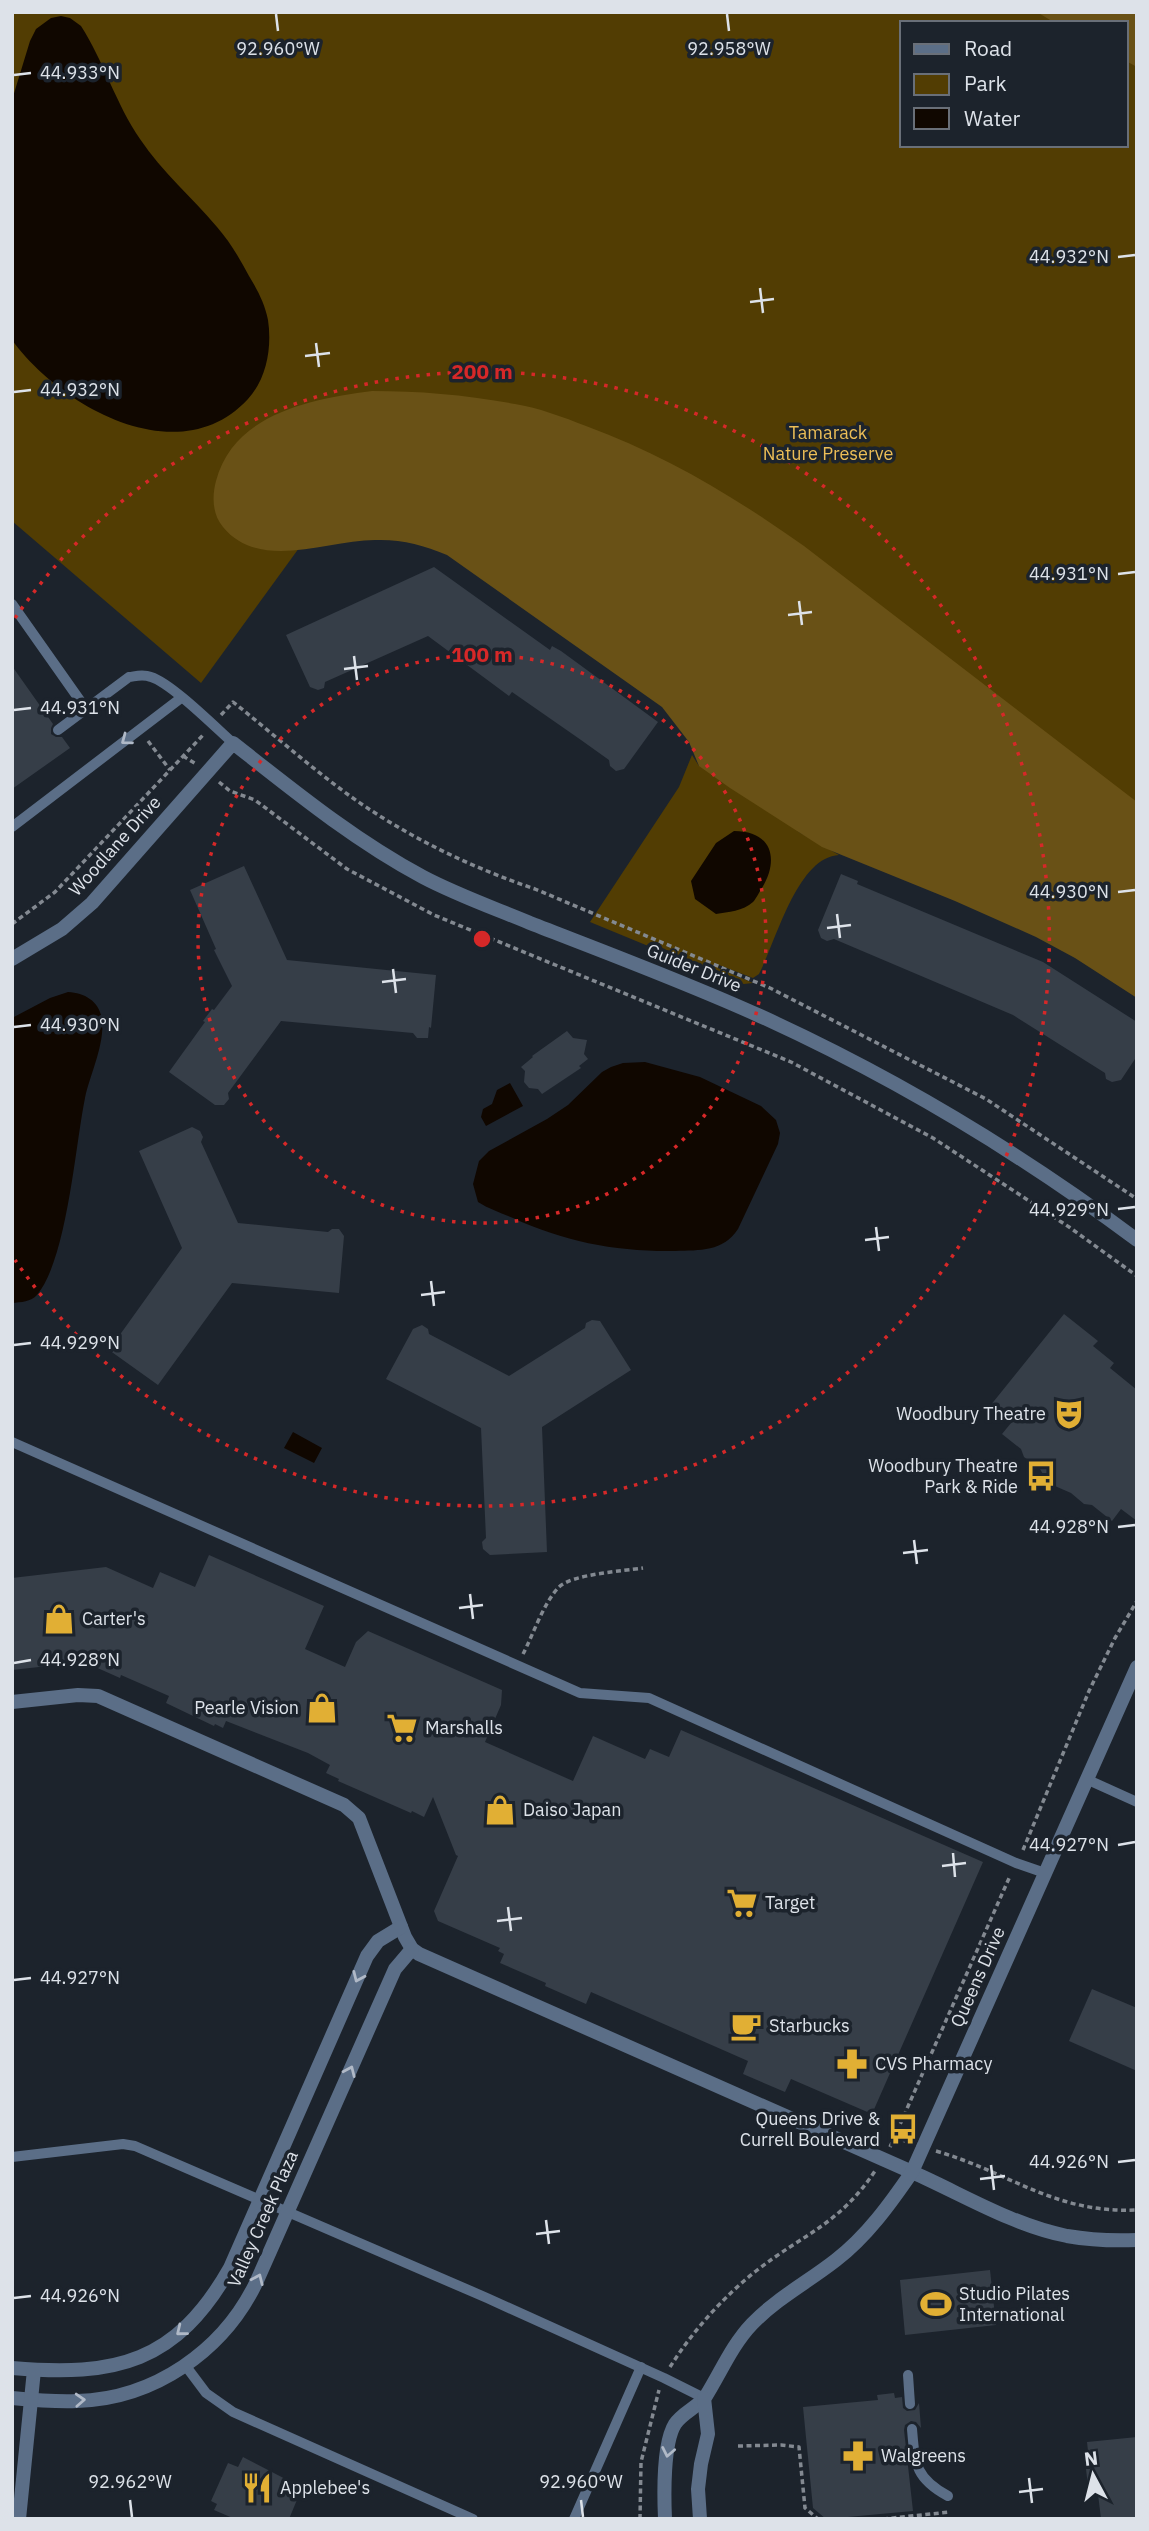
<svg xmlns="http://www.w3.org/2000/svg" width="1149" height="2531" font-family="'IBM Plex Sans',sans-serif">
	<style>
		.green { fill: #523d03; fill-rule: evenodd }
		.forest { fill: #695116 }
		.water { fill: #100700 }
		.building { fill: #363e48 }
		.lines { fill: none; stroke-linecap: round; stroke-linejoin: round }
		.path { stroke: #838991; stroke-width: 3.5; stroke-dasharray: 5 3.5; stroke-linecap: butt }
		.service { stroke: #5b6e87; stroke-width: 10 }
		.minor { stroke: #5b6e87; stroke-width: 14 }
		.tertiary { stroke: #5b6e87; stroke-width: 14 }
		.oneway { stroke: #b0b9c7 }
		.ticks { fill: none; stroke: #dde2e9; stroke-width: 2.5 }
		.ring { fill: none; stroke: #d62828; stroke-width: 3.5; stroke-dasharray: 3.5 7 }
		.labels { text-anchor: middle; stroke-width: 7; stroke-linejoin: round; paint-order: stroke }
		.park-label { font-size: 18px; fill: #ecbe57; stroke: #1c232c }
		.street-label { font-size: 18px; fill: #dde2e9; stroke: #1c232c }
		.poi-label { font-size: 18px; fill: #dde2e9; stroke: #1c232c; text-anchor: start }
		.ticks-label { font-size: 18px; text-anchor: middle; fill: #dde2e9; stroke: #1c232c; stroke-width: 7; stroke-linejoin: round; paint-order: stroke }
		.centre { fill: #d62828; stroke: #1c232c; stroke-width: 3.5 }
		.ring-label { font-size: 21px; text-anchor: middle; font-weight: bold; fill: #d62828; stroke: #1c232c; stroke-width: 7; stroke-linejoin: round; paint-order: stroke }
	</style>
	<rect width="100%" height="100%" fill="#1c232c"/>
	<!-- green -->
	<path class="green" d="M 12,12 L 1137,12 L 1137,995 L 1053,939 L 797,831 L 839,855 C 797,857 776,942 759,974 L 753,978 L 719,965 L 718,968 L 753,983 L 744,984 L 733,981 L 590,922 L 679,787 L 692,755 L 699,766 L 720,743 L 347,482 L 201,683 L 12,521 ZM 902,23 L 1126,23 L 1126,145 L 902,145 Z"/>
	<!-- forest -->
	<g class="forest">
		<polygon points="1037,12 1137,12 1137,67 1126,61 1126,23 1055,23"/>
		<path d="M 372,391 C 420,391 467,395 515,404 C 539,408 563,417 586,426 C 665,455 735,497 804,546 L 1137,802 L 1137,998 L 1075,958 L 1036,937 L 955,901 L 822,847 L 730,788 L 699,766 L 689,742 L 662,707 L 447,555 C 423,545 401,539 375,540 C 327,540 260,572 223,527 C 212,514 212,496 216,481 C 234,413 312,399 372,391 Z"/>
	</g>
	<!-- water -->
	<g class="water">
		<path d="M 61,16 L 70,18 L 81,26 C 104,62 116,104 140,139 C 162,172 192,197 217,227 C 230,242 240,259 249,276 C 257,289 265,304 268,320 C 272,347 267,378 248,399 C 179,474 60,406 12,340 L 12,100 L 30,41 L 36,29 L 51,18 Z"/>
		<path d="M 734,831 C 771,831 780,858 762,888 C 759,892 756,899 753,902 C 743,911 728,912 716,914 L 695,899 L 691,881 L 716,843 Z"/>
		<path d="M 68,992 C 85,993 99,1001 102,1019 C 105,1045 90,1074 85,1098 C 75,1147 67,1259 37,1295 C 31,1302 21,1302 12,1303 L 12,1018 L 50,998 Z"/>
		<path d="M 645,1062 L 700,1077 L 761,1106 L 776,1120 L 780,1133 L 778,1144 L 738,1229 C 723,1252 700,1250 675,1251 C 618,1252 565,1242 513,1218 C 501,1213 489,1209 478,1202 L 473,1184 L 479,1161 L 489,1151 L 547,1119 L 568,1105 L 602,1072 L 611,1067 L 623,1063 Z"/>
		<polygon points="510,1083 523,1106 486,1126 481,1117 483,1109 492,1104 497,1090"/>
		<polygon points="293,1432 322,1448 314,1463 284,1448"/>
	</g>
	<!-- building -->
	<g class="building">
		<polygon points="434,567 550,650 552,646 561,651 658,722 624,769 616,771 610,766 609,760 581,740 512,692 509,696 428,636 325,682 324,688 318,690 310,687 286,635"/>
		<polygon points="12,666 53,724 51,728 51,734 56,737 62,737 70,748 12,789"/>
		<polygon points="244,866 287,960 436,975 431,1028 429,1027 428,1038 417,1038 413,1033 281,1021 228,1093 229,1099 224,1105 215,1105 169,1072 205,1022 203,1021 212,1009 214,1010 232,986 214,950 216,949 190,890"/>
		<polygon points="841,874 858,881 857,884 1043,962 1137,1022 1137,1056 1121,1080 1112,1082 1106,1079 1105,1073 1013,1015 834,939 827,941 821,938 818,930"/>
		<polygon points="567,1031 573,1038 587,1040 584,1054 588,1059 579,1066 581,1068 542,1094 538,1089 529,1088 524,1082 525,1071 521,1067 533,1057 532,1056"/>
		<polygon points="192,1127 200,1131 203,1137 201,1142 238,1223 328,1232 332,1229 339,1229 344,1236 339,1293 232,1283 158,1385 109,1350 182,1248 139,1151"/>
		<polygon points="1064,1314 1098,1341 1093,1346 1114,1363 1110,1368 1137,1390 1137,1521 1121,1509 1112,1521 1092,1505 1084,1504 1071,1493 1048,1483 1040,1469 1024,1457 1021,1449 1002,1434 1011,1423 990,1406"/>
		<polygon points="592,1320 600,1321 631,1370 542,1427 547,1552 490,1555 483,1549 482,1542 486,1538 481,1428 386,1379 413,1329 422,1325 428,1329 429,1334 509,1376 585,1328 586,1323"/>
		<polygon points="209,1555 324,1606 305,1649 345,1667 356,1642 368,1631 502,1690 501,1705 485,1742 573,1781 593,1736 645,1759 650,1749 669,1757 681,1730 983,1862 872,2114 791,2079 785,2092 743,2074 748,2061 591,1992 586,2004 545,1986 546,1983 500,1963 504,1954 498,1951 500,1948 438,1921 434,1911 458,1856 456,1855 433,1797 424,1817 412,1811 411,1813 338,1781 339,1779 326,1773 330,1765 308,1753 226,1721 223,1728 215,1724 214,1726 166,1703 169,1696 121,1675 120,1678 84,1662 12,1670 12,1578 106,1567 153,1588 160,1572 195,1587"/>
		<polygon points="1092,1989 1137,2008 1137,2071 1069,2041"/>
		<polygon points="990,2270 996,2325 905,2335 900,2280"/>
		<polygon points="894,2393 895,2398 902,2397 903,2408 907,2411 915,2410 919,2403 921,2428 916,2422 911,2421 905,2425 904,2430 913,2511 826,2519 813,2508 803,2407 878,2400 877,2395"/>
		<polygon points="1137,2437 1137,2519 1101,2519 1098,2494 1089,2495 1086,2469 1090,2469 1087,2442"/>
		<polygon points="243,2457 299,2486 296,2493 299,2495 289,2519 235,2519 214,2510 217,2504 211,2501 228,2463 238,2467"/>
	</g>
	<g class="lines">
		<!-- path -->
		<g class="path">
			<path d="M 221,715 L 233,702 C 272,733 310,767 350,796 C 406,836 470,867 535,889 L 770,988 L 986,1099 L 1137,1199"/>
			<polyline points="148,741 170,770"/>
			<polyline points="183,756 196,764"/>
			<polyline points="219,782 230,791 255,800 347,869 434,915 791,1062 933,1138 1069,1227 1137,1276"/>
			<polyline points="12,924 55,892 204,734"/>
			<path d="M 523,1654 C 533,1635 544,1602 559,1587 C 572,1574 624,1571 643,1568"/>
			<polyline points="1023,1850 1089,1691 1115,1638 1137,1601"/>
			<polyline points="895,2138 909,2142"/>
			<polyline points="890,2147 1010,1876"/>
			<path d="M 936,2151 C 1009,2172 1055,2214 1137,2210"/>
			<path d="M 670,2367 C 692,2332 723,2297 756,2271 C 803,2234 839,2225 875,2171"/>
			<polyline points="738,2446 781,2445 799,2447 805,2508 818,2519"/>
			<polyline points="640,2519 641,2462 659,2390"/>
			<polyline points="883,2519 950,2512"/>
		</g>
		<!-- service -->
		<g class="service">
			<polyline points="12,604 86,709"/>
			<path d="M 58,730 L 129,677 C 137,676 143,674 151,677 C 171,683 215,727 233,743"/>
			<polyline points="12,827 181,698"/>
			<polyline points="12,1442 580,1693 649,1698 1016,1863 1045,1873"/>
			<polyline points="1086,1779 1137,1802"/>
			<polyline points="12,2157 123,2144 135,2146 487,2298 664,2378 704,2398"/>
			<polyline points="185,2365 206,2393 233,2412 473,2519"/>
			<polyline points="908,2375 910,2404"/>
			<path d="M 912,2429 C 915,2464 915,2478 948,2496"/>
			<polyline points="574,2519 641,2367"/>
		</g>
		<!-- minor -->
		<g class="minor">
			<polyline points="12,1702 78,1695 98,1696 344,1805 359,1818 405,1937 412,1949 419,1954 912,2172"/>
			<path d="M 12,2368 C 116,2377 176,2363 230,2268 L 367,1956 L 378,1941 L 401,1927"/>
			<path d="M 12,2398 C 33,2400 55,2402 77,2401 C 154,2399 223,2351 256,2283 L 395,1969 L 412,1949"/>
			<polyline points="19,2519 34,2370"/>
		</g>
		<!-- tertiary -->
		<g class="tertiary">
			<path d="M 12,959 L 62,929 L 92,903 L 233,743 C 294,791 354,840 423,877 C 457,895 494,908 530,923 C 607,953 685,982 760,1016 C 894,1077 1019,1152 1137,1240"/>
			<path d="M 912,2172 C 962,2194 1012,2225 1067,2236 C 1090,2240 1113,2241 1137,2240"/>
			<path d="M 665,2519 C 664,2496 663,2443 675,2424 C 682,2413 698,2407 706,2396 C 721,2372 732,2345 752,2324 C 777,2298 808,2282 836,2260 C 867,2236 890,2204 912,2172 L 1137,1667"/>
			<polyline points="700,2519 698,2489 701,2464 708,2434 704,2398"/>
		</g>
	</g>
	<!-- one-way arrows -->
	<defs><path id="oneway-chevron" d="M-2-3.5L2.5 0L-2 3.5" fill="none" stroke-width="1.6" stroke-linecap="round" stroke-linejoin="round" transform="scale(1.75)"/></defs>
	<g class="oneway">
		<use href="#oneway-chevron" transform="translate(126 740) rotate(143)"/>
		<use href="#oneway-chevron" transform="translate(358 1977) rotate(114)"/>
		<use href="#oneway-chevron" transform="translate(350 2071) rotate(-66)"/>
		<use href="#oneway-chevron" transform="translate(258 2279) rotate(-66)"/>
		<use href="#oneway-chevron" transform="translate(181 2331) rotate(141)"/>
		<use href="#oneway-chevron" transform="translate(80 2400) rotate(-3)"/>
		<use href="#oneway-chevron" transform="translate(668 2452) rotate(101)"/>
	</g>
	<!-- ticks -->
	<path class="ticks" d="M 276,14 L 278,31M 727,14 L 729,31M 14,75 L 31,73M 1118,257 L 1135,255M 760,288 L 763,313M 750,302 L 774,299M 316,343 L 319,367M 305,356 L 330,353M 14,392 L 31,390M 1118,574 L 1135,572M 799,601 L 802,625M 788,615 L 812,612M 354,656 L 357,680M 344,669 L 368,666M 14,710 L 31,708M 1118,892 L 1135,890M 837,914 L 840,938M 827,928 L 851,925M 393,969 L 396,993M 382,982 L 406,979M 14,1027 L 31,1025M 1118,1209 L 1135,1207M 876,1227 L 879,1251M 865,1240 L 889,1237M 431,1281 L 434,1306M 421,1295 L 445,1292M 14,1345 L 31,1343M 1118,1527 L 1135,1525M 914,1540 L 917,1564M 903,1553 L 928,1550M 470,1594 L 473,1619M 459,1608 L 483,1605M 14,1663 L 31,1660M 1118,1845 L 1135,1842M 953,1853 L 955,1877M 942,1866 L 966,1863M 508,1907 L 511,1931M 497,1921 L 522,1918M 14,1980 L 31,1978M 1118,2162 L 1135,2160M 991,2165 L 994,2190M 980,2179 L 1005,2176M 546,2220 L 549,2244M 536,2234 L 560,2231M 14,2298 L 31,2296M 1029,2478 L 1032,2503M 1019,2492 L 1043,2489M 130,2500 L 132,2517M 581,2500 L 583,2517"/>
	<!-- distance rings -->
	<g class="ring">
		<circle cx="482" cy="939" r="284"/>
		<path d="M15 618A567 567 0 1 1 15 1260"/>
	</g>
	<!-- icons -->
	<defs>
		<g id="theatre-bare" transform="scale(2.415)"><path d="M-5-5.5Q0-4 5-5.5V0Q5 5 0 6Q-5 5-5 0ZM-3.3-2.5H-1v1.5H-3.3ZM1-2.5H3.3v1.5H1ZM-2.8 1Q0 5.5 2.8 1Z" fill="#e1af34" stroke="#1c232c" stroke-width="2.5" paint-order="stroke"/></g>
		<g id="bus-bare" transform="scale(2.415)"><path d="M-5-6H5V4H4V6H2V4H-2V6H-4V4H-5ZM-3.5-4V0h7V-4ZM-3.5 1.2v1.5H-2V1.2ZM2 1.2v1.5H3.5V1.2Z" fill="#e1af34" stroke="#1c232c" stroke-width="2.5" paint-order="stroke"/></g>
		<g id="shop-bare" transform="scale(2.415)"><path d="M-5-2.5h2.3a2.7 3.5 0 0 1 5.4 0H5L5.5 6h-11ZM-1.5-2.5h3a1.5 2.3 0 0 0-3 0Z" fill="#e1af34" stroke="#1c232c" stroke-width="2.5" paint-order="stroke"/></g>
		<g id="supermarket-bare" transform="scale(2.415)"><path d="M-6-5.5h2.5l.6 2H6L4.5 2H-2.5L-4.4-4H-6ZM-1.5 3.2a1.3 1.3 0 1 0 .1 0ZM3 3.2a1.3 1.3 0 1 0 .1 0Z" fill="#e1af34" stroke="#1c232c" stroke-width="2.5" paint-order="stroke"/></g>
		<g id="cafe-bare" transform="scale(2.415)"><path d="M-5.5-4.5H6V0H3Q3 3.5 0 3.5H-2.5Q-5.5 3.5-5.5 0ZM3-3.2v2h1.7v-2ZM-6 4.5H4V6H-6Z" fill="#e1af34" stroke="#1c232c" stroke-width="2.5" paint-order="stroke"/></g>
		<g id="pharmacy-bare" transform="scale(2.415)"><path d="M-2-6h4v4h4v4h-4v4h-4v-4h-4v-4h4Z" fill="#e1af34" stroke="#1c232c" stroke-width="2.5" paint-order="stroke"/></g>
		<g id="stadium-bare" transform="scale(2.415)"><path d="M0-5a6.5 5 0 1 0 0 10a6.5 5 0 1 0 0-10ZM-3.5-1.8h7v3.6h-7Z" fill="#e1af34" stroke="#1c232c" stroke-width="2.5" paint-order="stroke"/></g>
		<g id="restaurant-bare" transform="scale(2.415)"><path d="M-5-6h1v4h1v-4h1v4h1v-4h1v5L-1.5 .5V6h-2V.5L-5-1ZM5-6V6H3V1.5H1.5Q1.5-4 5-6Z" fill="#e1af34" stroke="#1c232c" stroke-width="2.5" paint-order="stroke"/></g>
	</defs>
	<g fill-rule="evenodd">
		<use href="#theatre-bare" x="1069" y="1414"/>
		<use href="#bus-bare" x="1041" y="1476"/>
		<use href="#shop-bare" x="59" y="1619"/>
		<use href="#shop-bare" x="322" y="1708"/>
		<use href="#supermarket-bare" x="402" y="1728"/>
		<use href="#shop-bare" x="500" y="1810"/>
		<use href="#supermarket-bare" x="742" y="1903"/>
		<use href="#cafe-bare" x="746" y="2026"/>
		<use href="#pharmacy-bare" x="852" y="2064"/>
		<use href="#bus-bare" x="903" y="2129"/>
		<use href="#stadium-bare" x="936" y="2304"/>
		<use href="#pharmacy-bare" x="858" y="2456"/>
		<use href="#restaurant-bare" x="257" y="2488"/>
	</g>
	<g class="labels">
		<!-- park labels -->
		<g class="park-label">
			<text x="828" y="439">Tamarack<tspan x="828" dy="21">Nature Preserve</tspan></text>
		</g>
		<!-- street labels -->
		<g class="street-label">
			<text transform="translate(115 846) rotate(-48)" y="6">Woodlane Drive</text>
			<text transform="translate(694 968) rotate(22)" y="6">Guider Drive</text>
			<text transform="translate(978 1977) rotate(-66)" y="6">Queens Drive</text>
			<text transform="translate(263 2219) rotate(-66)" y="6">Valley Creek Plaza</text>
		</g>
		<!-- poi labels -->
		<g class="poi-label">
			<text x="1046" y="1420" text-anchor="end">Woodbury Theatre</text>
			<text x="1018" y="1472" text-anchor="end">Woodbury Theatre<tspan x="1018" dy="21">Park &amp; Ride</tspan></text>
			<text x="82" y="1625">Carter's</text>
			<text x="299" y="1714" text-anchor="end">Pearle Vision</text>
			<text x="425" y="1734">Marshalls</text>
			<text x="523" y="1816">Daiso Japan</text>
			<text x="765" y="1909">Target</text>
			<text x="769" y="2032">Starbucks</text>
			<text x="875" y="2070">CVS Pharmacy</text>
			<text x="880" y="2125" text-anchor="end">Queens Drive &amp;<tspan x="880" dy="21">Currell Boulevard</tspan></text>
			<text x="959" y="2300">Studio Pilates<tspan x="959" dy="21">International</tspan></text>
			<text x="881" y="2462">Walgreens</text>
			<text x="280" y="2494">Applebee's</text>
		</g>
	</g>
	<g class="ticks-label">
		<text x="278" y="55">92.960°W</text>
		<text x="729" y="55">92.958°W</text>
		<text x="80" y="79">44.933°N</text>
		<text x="1069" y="263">44.932°N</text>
		<text x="80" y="396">44.932°N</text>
		<text x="1069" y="580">44.931°N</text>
		<text x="80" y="714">44.931°N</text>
		<text x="1069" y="898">44.930°N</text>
		<text x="80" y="1031">44.930°N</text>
		<text x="1069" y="1216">44.929°N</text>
		<text x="80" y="1349">44.929°N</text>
		<text x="1069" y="1533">44.928°N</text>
		<text x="80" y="1666">44.928°N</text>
		<text x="1069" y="1851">44.927°N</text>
		<text x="80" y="1984">44.927°N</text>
		<text x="1069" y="2168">44.926°N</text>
		<text x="80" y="2302">44.926°N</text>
		<text x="130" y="2488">92.962°W</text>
		<text x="581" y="2488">92.960°W</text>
	</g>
	<circle cx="482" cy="939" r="10" class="centre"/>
	<g class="ring-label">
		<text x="482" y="379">200 m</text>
		<text x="482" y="662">100 m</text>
	</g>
	<!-- border -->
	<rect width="1149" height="2531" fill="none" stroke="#dde2e9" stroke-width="28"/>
	<!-- legend -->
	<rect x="900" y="21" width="228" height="126" fill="#1c232c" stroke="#696f78" stroke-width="2"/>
	<rect x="914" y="44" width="35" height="10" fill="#5b6e87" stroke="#696f78" stroke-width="2"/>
	<text x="964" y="56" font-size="21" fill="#dde2e9">Road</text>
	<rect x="914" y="74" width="35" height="21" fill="#523d03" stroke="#696f78" stroke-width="2"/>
	<text x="964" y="91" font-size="21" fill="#dde2e9">Park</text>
	<rect x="914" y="108" width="35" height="21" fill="#100700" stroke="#696f78" stroke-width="2"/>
	<text x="964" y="126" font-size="21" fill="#dde2e9">Water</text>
	<!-- north arrow -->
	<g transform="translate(1093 2475) rotate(353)" stroke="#1c232c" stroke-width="5" paint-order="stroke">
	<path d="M0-5L12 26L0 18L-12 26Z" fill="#dde2e9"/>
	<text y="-10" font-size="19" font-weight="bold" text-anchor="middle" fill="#dde2e9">N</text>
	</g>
</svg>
